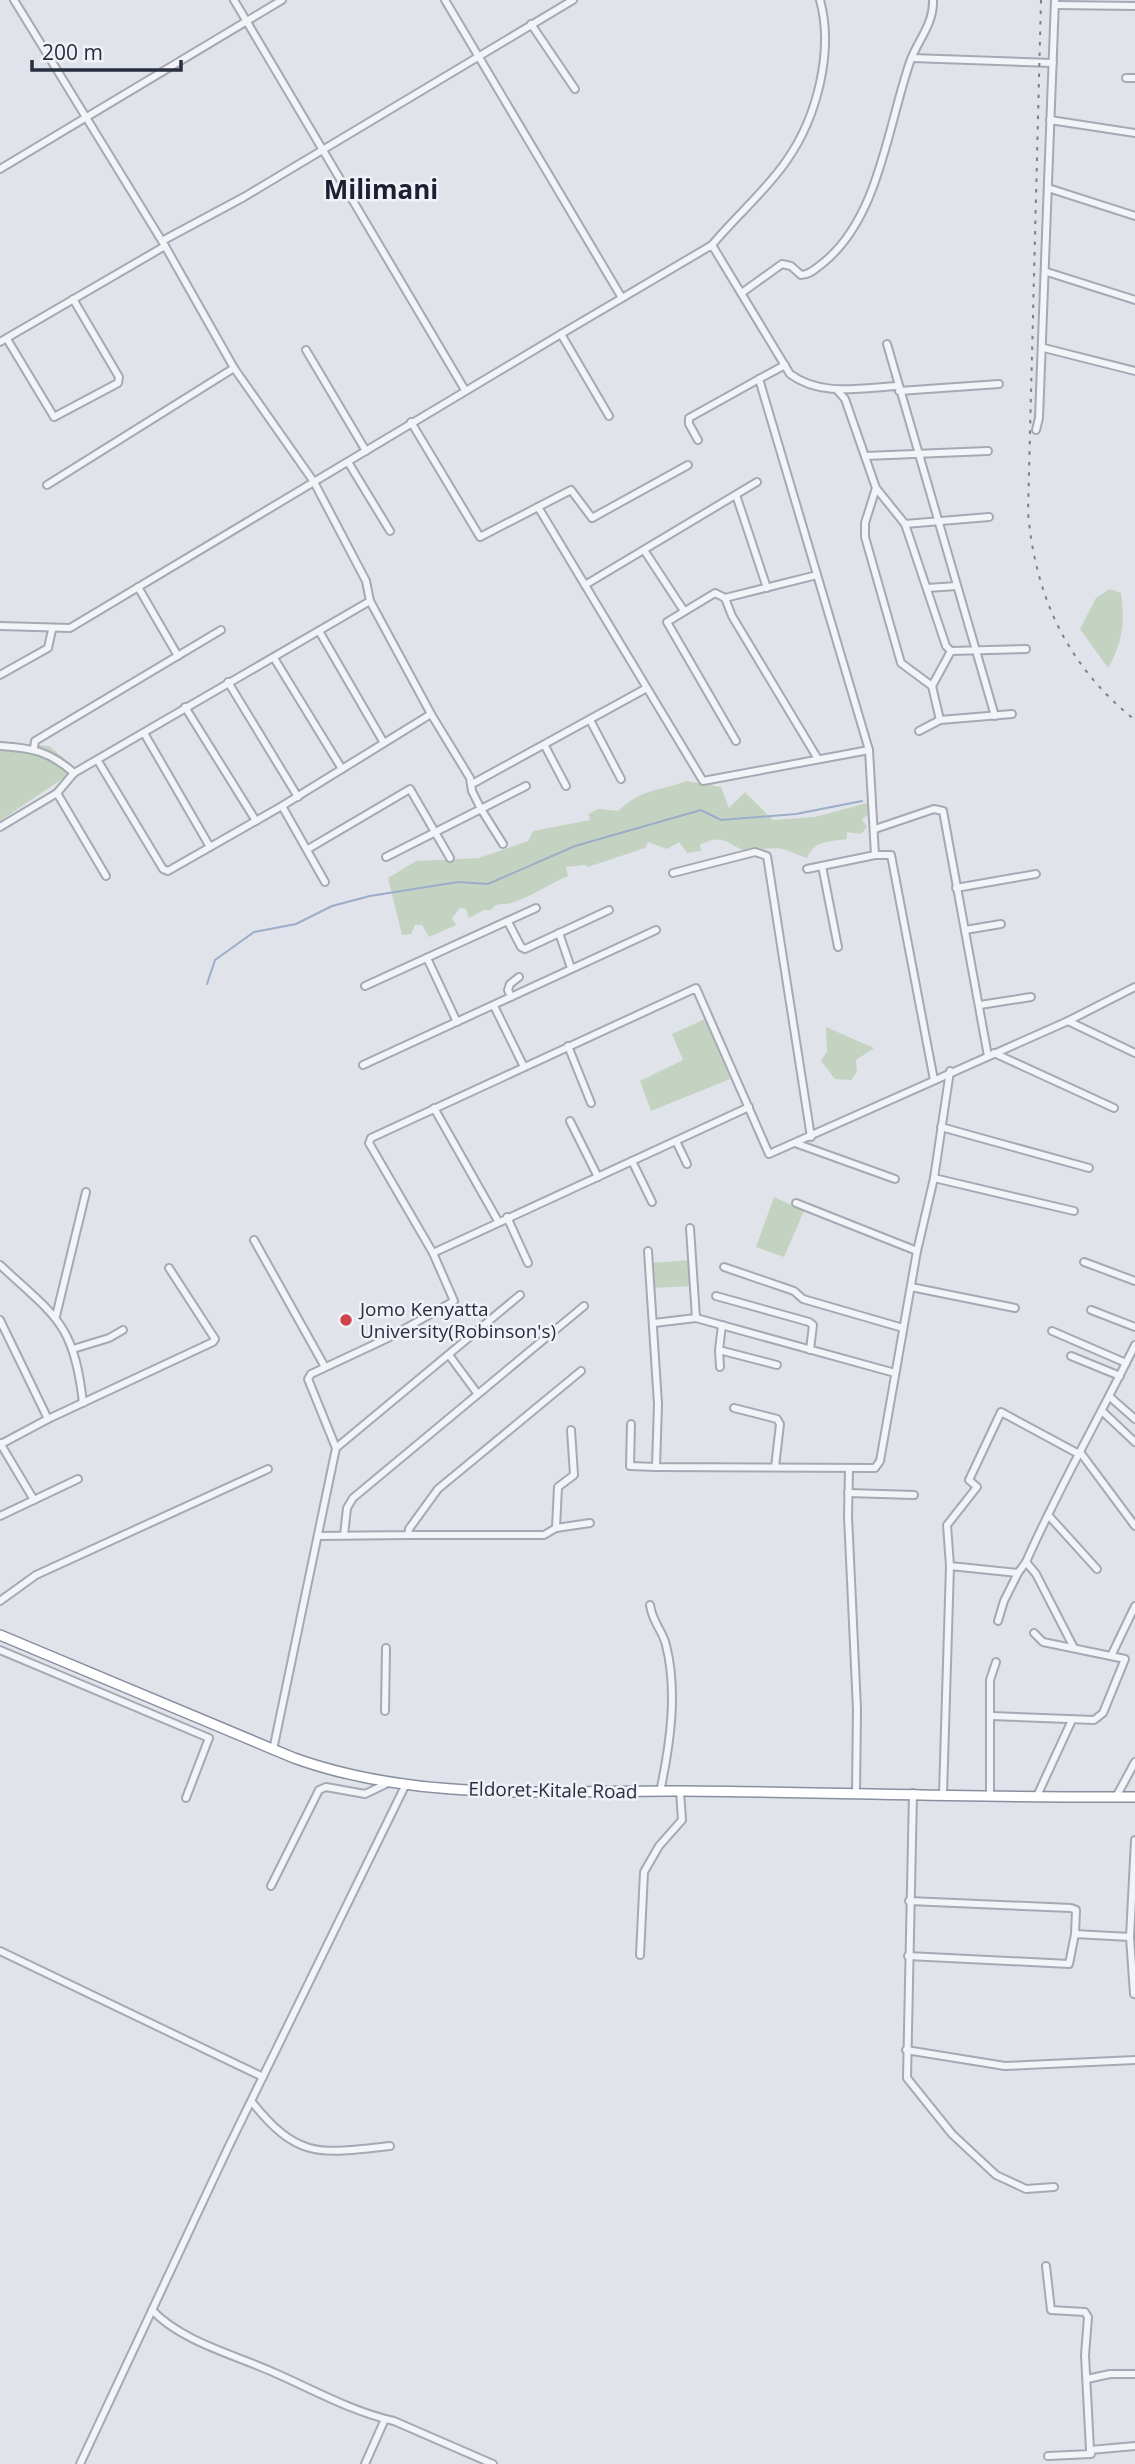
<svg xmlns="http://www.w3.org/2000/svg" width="1135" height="2464" font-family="'Open Sans',sans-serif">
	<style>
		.green { fill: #c4d3c1 }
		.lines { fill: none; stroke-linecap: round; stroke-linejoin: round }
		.stream { stroke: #9badc9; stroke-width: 2 }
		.minor-casing { stroke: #a5a9b3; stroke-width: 10 }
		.highway-casing { stroke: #888fa0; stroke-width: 12 }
		.minor { stroke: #f3f4f7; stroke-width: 6 }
		.highway { stroke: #fff; stroke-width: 9 }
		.rail { stroke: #7a8093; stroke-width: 2; stroke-dasharray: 3.5 7; stroke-linecap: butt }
		.poi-dot { fill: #cf454b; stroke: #f0f2f7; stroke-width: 2.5 }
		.labels { text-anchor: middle; stroke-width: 5; stroke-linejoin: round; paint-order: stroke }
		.poi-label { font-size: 19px; fill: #292f41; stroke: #f0f2f7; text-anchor: start }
		.street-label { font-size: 19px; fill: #292f41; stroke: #f0f2f7 }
		.district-label { font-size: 26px; font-weight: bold; fill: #1b2032; stroke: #f0f2f7 }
	</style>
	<rect width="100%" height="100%" fill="#e0e3e9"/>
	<!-- green -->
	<g class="green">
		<path d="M 1110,589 L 1121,593 C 1125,623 1123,641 1108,668 L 1080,629 L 1096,598 Z"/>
		<polygon points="0,742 49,746 71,764 65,777 0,821"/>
		<path d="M 686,781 L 721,787 L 729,808 L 745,792 L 773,820 L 815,817 L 867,803 L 872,813 L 862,819 L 867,827 L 861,834 L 847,832 L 847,839 C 829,842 815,840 807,858 C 800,856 793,852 786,850 C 776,846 759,850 749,851 C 732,851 727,830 700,845 L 701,851 L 687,853 L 679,842 L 667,849 L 648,842 L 645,848 L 588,867 L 585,865 L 566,867 L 568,876 C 549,884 531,897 511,903 C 502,905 497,902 491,910 L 484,910 L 469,918 L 466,909 L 460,908 L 452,918 L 456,925 L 429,937 L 422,925 L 415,925 L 411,934 L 402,935 L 388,878 L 416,861 L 479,858 L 528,841 L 533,831 L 590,820 L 588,814 L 598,809 L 618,811 C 642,788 658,792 686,781 Z"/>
		<polygon points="705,1019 730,1079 651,1111 640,1081 683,1060 672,1034"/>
		<polygon points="826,1027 874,1048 856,1060 857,1072 851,1080 835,1079 821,1061 827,1051"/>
		<polygon points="774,1197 804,1211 784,1257 756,1247"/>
		<polygon points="690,1260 691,1286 652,1288 651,1263"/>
	</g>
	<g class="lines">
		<!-- stream -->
		<polyline class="stream" points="207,984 215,960 254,932 296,924 332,906 370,896 458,882 488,884 575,846 701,810 721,820 796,814 862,801"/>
		<!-- minor casing -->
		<g class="minor-casing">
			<g id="minor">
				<polyline points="14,0 165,246 234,368 314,482 366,581 370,601 431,714 470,778 472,791 481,809 386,857"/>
				<polyline points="234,0 465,390"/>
				<polyline points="445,0 622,298"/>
				<polyline points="1055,5 1135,6"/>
				<polyline points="531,24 575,89"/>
				<polyline points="912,58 1053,63"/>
				<polyline points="1126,78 1135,78"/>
				<polyline points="1050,120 1135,133"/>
				<polyline points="0,169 282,0"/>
				<polyline points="1048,188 1135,216"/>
				<polyline points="162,241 244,197 573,0"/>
				<path d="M 712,245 C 736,216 766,191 787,160 C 817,117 834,51 820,0"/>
				<polyline points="1047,272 1135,300"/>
				<path d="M 743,292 L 782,264 L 791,266 L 801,275 C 810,275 816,268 823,263 C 880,217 888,123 911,59 C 919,39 934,23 933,0"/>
				<polyline points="7,339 54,417 118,383 119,377 73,299"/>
				<polyline points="0,342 165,246"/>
				<polyline points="887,344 995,716"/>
				<polyline points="1044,348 1135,371"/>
				<polyline points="306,350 366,451"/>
				<polyline points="785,365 759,379 869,750 875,855"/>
				<polyline points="837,390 845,399 876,488 905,524 946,646 951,651 1026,649"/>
				<polyline points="899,391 999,384"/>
				<path d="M 609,416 L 561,334 L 712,245 L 790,374 C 821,397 861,388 897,386"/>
				<polyline points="411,422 480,537 538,507 703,781 869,750"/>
				<polyline points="1036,430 1039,418 1055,0"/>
				<polyline points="698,440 689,424 689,418 759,379"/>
				<polyline points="865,456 988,451"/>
				<polyline points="348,462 390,531"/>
				<polyline points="47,485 234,368"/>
				<polyline points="876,488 865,523 865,537 901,663 932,686 940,720"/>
				<polyline points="736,495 767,588"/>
				<polyline points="538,507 571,490 592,518 688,465"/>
				<polyline points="905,524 989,517"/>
				<polyline points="644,550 684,611"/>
				<polyline points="585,585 757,482"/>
				<polyline points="138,587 178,656"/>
				<polyline points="927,588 957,586"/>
				<polyline points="725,598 732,616 818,759"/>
				<polyline points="0,626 70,628 561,334"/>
				<polyline points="319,631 384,743"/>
				<polyline points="274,658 342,769"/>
				<polyline points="0,675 48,648 52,630"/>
				<polyline points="228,682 298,797"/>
				<polyline points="932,686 951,651"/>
				<polyline points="185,707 256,821"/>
				<polyline points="590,720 621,779"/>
				<polyline points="919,731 940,720 1012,714"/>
				<polyline points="144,733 210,847"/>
				<polyline points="736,741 667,622 715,593 725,598 817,575"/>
				<path d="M 0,746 C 32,748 49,751 74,773"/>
				<polyline points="545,746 566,786"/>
				<polyline points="34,748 35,741 221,630"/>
				<polyline points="98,761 163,869 168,871 282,806 431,714"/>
				<polyline points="472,784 645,689"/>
				<polyline points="57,793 106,876"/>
				<polyline points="282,806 325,882"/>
				<polyline points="0,827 57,793 74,773 370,601"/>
				<polyline points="875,829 934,809 943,811 988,1056"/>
				<polyline points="503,844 481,809 526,786"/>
				<polyline points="308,849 410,789 450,858"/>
				<polyline points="822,866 838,947"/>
				<polyline points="807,869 875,855 891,855 934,1080"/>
				<polyline points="673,873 755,852 767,856 811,1137"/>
				<polyline points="956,888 1036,874"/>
				<polyline points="508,922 521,947 525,949 609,910"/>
				<polyline points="965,930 1001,924"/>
				<polyline points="559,933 571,968"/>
				<polyline points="427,958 457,1022"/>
				<polyline points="365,986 536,908"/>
				<polyline points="511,997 508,990 510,984 519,977"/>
				<polyline points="980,1005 1031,997"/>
				<polyline points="494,1006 524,1067"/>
				<polyline points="1068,1021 1135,1053"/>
				<polyline points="568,1046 591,1103"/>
				<polyline points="994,1053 1114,1108"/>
				<polyline points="363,1065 656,930"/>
				<polyline points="434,1108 498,1221"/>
				<polyline points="570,1121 598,1177"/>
				<polyline points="941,1127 1089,1168"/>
				<polyline points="676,1141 687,1164"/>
				<polyline points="795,1143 895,1179"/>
				<polyline points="632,1161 652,1202"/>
				<polyline points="934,1178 1074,1211"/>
				<polyline points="796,1203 917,1251"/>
				<polyline points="507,1217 528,1263"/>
				<polyline points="690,1228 696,1318"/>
				<polyline points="254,1240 325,1367"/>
				<polyline points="648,1251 658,1404 656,1467 875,1468 880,1461 917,1251 934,1178 950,1071"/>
				<polyline points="433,1253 749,1107"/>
				<polyline points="1084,1262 1135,1281"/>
				<path d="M 0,1265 C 56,1317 74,1323 83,1403"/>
				<polyline points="724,1267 794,1291 803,1299 903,1328"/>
				<polyline points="911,1287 1015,1308"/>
				<polyline points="716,1296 809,1322 813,1325 810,1350"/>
				<polyline points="1091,1310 1135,1327"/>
				<polyline points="56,1316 86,1192"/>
				<polyline points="0,1320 48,1419"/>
				<polyline points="654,1323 696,1318 895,1373"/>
				<polyline points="722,1325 719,1350 777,1365"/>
				<polyline points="1052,1331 1126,1363"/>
				<polyline points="73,1349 109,1338 123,1330"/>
				<polyline points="719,1350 720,1367"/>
				<polyline points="449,1355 477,1393"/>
				<polyline points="1071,1356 1120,1376"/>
				<polyline points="1110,1397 1135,1419"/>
				<polyline points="734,1408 777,1419 780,1424 775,1467"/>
				<polyline points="1103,1412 1135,1442"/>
				<polyline points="631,1424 630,1466 656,1467"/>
				<polyline points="0,1443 34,1500"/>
				<polyline points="1,1444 48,1419 213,1342 215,1339 169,1268"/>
				<polyline points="336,1448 520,1295"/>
				<polyline points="1080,1452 1135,1526"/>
				<polyline points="849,1470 848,1516 857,1709 856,1793"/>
				<polyline points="848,1493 914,1495"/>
				<polyline points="0,1516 78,1479"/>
				<polyline points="1049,1516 1097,1569"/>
				<polyline points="556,1528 558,1487 574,1475 571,1430"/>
				<polyline points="344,1535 347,1508 353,1498 584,1306"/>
				<polyline points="408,1535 544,1535 556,1528 590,1523"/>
				<polyline points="318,1536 408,1535 409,1529 438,1489 581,1371"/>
				<polyline points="950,1566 1018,1573 1026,1562"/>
				<polyline points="0,1601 36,1575 268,1469"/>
				<path d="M 650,1605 C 653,1624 662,1629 666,1645 C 678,1692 670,1745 660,1792"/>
				<polyline points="998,1621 1004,1601 1018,1573"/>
				<path d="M 1074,1648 L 1036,1574 L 1026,1562 C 1059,1487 1099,1418 1135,1345"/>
				<polyline points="0,1650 209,1738 186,1798"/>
				<polyline points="1112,1654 1135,1606"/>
				<polyline points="385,1711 386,1648"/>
				<polyline points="991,1716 1094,1720 1103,1713 1125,1659 1043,1642 1034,1633"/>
				<polyline points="273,1750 336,1448 308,1379 311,1374 388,1338 454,1301 433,1253 369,1143 371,1138 696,988 769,1154 1068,1021 1135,987"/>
				<polyline points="913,1793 907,2078 952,2134 996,2175 1026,2189 1054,2187"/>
				<polyline points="943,1794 950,1566 947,1525 977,1487 969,1480 1001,1412 1077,1453"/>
				<polyline points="990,1795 990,1680 996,1662"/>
				<polyline points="1037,1796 1072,1720"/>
				<polyline points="1116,1797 1135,1762"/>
				<polyline points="271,1886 319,1790 326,1787 365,1794 388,1783"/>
				<polyline points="909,1901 1071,1908 1076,1910 1075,1934"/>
				<polyline points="0,1951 263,2077"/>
				<polyline points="640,1955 644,1872 659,1846 682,1820 680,1791"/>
				<polyline points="908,1956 1069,1964 1075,1934 1130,1937"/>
				<polyline points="1134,1994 1130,1937 1135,1840"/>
				<polyline points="906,2050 1005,2066 1135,2060"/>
				<path d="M 252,2102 C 299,2161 321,2153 390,2146"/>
				<polyline points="1046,2266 1051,2310 1085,2312 1088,2317 1085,2355 1090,2450"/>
				<path d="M 152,2310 C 182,2342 236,2355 275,2373 C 314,2390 353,2412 394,2421 L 493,2464"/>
				<polyline points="1087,2379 1110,2374 1135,2374"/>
				<polyline points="1048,2456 1091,2454 1090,2450 1135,2446"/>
				<polyline points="80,2464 228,2148 405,1786"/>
				<polyline points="365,2464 385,2419"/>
			</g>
		</g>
		<!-- highway casing -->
		<g class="highway-casing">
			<path id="highway" d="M 0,1635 L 294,1758 C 419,1803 553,1790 683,1791 C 834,1792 985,1798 1135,1797"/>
		</g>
		<!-- minor -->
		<use href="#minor" class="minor"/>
		<!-- highway -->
		<use href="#highway" class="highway"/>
		<!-- rail -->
		<path class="rail" d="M 1041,0 L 1028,512 C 1035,597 1068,667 1135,720"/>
	</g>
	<!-- markers -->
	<circle class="poi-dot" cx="346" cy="1320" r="7"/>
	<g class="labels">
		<!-- poi labels -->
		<g class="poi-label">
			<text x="360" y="1316">Jomo Kenyatta<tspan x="360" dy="22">University(Robinson's)</tspan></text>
		</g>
		<!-- street labels -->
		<g class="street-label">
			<text transform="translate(553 1790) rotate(1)" y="7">Eldoret-Kitale Road</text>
		</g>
		<!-- district labels -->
		<g class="district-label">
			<text x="381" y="199">Milimani</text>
		</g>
	</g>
	<!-- scale -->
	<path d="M32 60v10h149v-10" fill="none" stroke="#292f41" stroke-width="3.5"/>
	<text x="42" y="60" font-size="21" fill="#292f41" stroke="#f0f2f7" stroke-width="5" paint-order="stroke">200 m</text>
</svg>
